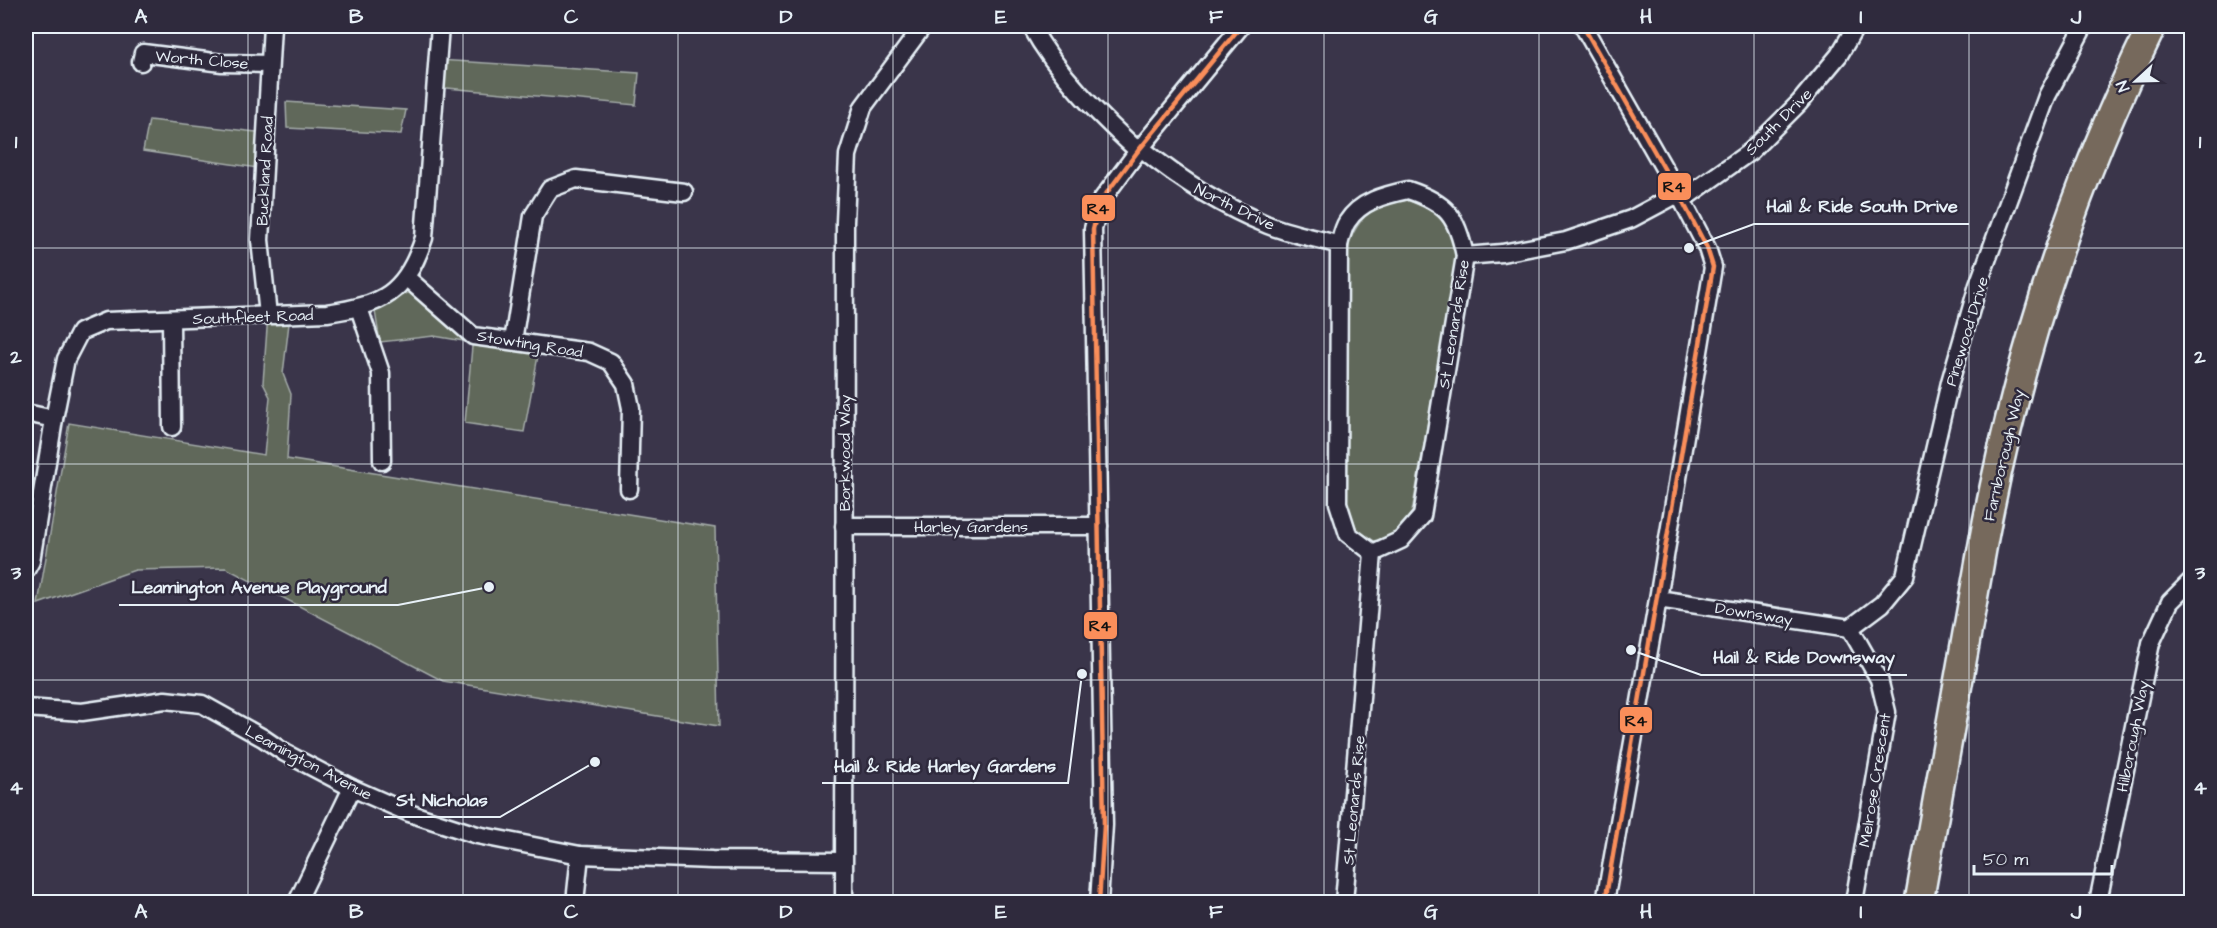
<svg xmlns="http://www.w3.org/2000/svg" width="2217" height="928" font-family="'Architects Daughter',sans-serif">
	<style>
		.green { fill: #61675a; stroke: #a4aca9; stroke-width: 1.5 }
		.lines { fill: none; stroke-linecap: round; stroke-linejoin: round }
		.minor-casing { stroke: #e8f1f8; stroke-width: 21 }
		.trunk-casing { stroke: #e8f1f8; stroke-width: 32 }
		.minor { stroke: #2f2a3d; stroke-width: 16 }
		.trunk { stroke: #76695c; stroke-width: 27 }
		.bus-1-casing { stroke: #2f2a3d; stroke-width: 9 }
		.bus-1 { stroke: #fa8e5a; stroke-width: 4.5 }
		.grid { fill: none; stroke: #e8f1f8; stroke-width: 1.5; stroke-opacity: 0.55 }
		.labels { text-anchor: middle; stroke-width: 5; stroke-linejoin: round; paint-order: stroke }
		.street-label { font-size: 16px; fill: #e8f1f8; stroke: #2f2a3d }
		.leader { fill: none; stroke: #e8f1f8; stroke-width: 2 }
		.callout-dot { fill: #e8f1f8; stroke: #2f2a3d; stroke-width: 2 }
		.callout-label { font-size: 18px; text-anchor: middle; font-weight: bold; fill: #e8f1f8; stroke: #2f2a3d; stroke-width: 5; stroke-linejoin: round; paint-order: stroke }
		.line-badge { stroke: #2f2a3d; stroke-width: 2 }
		.pale-badge-label { font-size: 16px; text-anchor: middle; font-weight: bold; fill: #111 }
		.neatline { fill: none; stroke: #e8f1f8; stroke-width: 2 }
		.grid-label { font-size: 20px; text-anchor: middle; font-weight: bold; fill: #e8f1f8 }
	</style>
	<rect width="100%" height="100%" fill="#3a354a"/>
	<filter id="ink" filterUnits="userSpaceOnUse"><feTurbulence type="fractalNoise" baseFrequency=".0167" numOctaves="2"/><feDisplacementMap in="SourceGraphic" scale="12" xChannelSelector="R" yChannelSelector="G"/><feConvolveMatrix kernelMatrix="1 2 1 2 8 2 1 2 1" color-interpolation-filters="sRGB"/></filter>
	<g filter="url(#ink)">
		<!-- green -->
		<g class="green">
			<polygon points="438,60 639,73 636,105 436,87"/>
			<polygon points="286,102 406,110 401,134 287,128"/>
			<polygon points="149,120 266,133 264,169 143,151"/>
			<path d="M 1407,200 C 1440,212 1450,223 1457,258 L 1412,512 L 1396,534 L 1374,541 L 1357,530 L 1346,502 L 1347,248 C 1359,214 1373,206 1407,200 Z"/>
			<polygon points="409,292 464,341 434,336 380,342 375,311"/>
			<polygon points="268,315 290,315 283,374 291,394 287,459 715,528 719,726 443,681 226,568 135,570 38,604 69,423 264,455 270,397 263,383"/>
			<polygon points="473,336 540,345 524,432 465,423"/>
		</g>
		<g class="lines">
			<!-- minor casing -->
			<g class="minor-casing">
				<g id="minor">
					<path d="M 1031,26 C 1057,74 1098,114 1138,151"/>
					<polyline points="1583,26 1682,200 1707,248 1713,267 1658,599 1605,902"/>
					<polyline points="141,62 143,53 222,63 269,64"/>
					<path d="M 1141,148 C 1179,179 1221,206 1268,225 C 1290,234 1316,238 1339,245"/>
					<path d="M 1408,190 C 1447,203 1457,216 1465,256 L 1422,516 L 1401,540 L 1373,553 L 1348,534 L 1338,503 L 1339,245 C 1341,238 1343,228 1347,222 C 1360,201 1385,195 1408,190 Z"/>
					<polyline points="1682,200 1751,151 1799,103 1839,55 1856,26"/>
					<polyline points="1465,256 1502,253 1566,241 1631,219 1678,194"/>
					<polyline points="407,278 473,336 589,352 611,362 626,384 631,408 629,489"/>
					<polyline points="359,308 381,373 382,461"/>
					<polyline points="268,315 260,240 272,26"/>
					<polyline points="171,319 172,427"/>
					<polyline points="513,341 533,216 550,189 576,179 684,192"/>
					<polyline points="26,413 54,419"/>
					<polyline points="844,526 1099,526"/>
					<path d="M 26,570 L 31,561 L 54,419 L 66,359 L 80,332 L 106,321 L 327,313 C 382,305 406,294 424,238 L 440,26"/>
					<polyline points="1658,599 1850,628"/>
					<polyline points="1850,628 1882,604 1905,576 1950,382 1978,285 2047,96 2084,26"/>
					<polyline points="1850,628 1879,679 1887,712 1854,902"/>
					<polyline points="26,708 82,712 165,700 202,704 263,738 285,753 352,788 409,813 477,835 580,855 712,860 843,861"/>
					<polyline points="297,902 352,788"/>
					<polyline points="575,902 580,855"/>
					<polyline points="844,902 845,222 848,155 863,107 923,26"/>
					<polyline points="1099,902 1104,825 1093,229 1100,202 1138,151 1241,26"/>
					<polyline points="1344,902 1373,553"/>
					<polyline points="2098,902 2151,643 2170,602 2192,580"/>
				</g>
			</g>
			<!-- trunk casing -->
			<g class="trunk-casing">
				<path id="trunk" d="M 1919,902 L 1984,538 C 2017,361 2073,187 2152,26"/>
			</g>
			<!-- minor -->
			<use href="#minor" class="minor"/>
			<!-- trunk -->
			<use href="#trunk" class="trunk"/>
			<!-- bus-1 casing -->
			<g class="bus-1-casing">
				<g id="bus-1">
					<polyline points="1583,26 1682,200 1707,248 1713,267 1605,902"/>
					<polyline points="1099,902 1104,825 1093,229 1100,202 1138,151 1241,26"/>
				</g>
			</g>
			<!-- bus-1 -->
			<use href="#bus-1" class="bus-1"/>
		</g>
	</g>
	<!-- grid -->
	<path class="grid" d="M 248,26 L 248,902M 463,26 L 463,902M 678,26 L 678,902M 893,26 L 893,902M 1108,26 L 1108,902M 1324,26 L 1324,902M 1539,26 L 1539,902M 1754,26 L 1754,902M 1969,26 L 1969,902M 26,248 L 2192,248M 26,464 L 2192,464M 26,680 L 2192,680"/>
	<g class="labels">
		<!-- street labels -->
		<g class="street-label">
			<text transform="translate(202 59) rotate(5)" y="6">Worth Close</text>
			<text transform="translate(1778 121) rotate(-45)" y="6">South Drive</text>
			<text transform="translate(264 171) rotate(-87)" y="6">Buckland Road</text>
			<text transform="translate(1235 206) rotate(26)" y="6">North Drive</text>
			<text transform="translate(253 316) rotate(-2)" y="6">Southfleet Road</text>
			<text transform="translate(1453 324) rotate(-81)" y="6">St Leonards Rise</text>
			<text transform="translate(1966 331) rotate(-73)" y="6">Pinewood Drive</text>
			<text transform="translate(530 343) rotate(9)" y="6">Stowting Road</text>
			<text transform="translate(844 453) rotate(-90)" y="6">Borkwood Way</text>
			<text transform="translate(2003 455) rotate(-77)" y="6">Farnborough Way</text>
			<text x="971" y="532">Harley Gardens</text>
			<text transform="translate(1754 613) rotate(9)" y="6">Downsway</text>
			<text transform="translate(2132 736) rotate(-79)" y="6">Hilborough Way</text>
			<text transform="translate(309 762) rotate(28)" y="6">Leamington Avenue</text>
			<text transform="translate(1874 780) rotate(-81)" y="6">Melrose Crescent</text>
			<text transform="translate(1353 800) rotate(-85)" y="6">St Leonards Rise</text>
		</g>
	</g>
	<!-- callouts -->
	<path class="leader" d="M1689 248L1754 224H1969M489 587L398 605H119M1631 650L1701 675H1907M1082 674L1068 783H822M595 762L500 817H384"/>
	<g class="callout-dot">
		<circle cx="1689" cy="248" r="6"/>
		<circle cx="489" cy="587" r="6"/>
		<circle cx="1631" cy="650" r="6"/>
		<circle cx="1082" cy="674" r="6"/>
		<circle cx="595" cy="762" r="6"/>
	</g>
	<g class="callout-label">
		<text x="1862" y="212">Hail &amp; Ride South Drive</text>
		<text x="259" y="593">Leamington Avenue Playground</text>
		<text x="1804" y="663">Hail &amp; Ride Downsway</text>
		<text x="945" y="772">Hail &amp; Ride Harley Gardens</text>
		<text x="442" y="806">St Nicholas</text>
	</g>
	<g class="line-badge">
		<rect x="1657" y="172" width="35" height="29" rx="6" fill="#fa8e5a"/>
		<rect x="1081" y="194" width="35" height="28" rx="6" fill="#fa8e5a"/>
		<rect x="1083" y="611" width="35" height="29" rx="6" fill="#fa8e5a"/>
		<rect x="1619" y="706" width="34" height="28" rx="6" fill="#fa8e5a"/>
	</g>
	<g class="pale-badge-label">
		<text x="1674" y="192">R4</text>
		<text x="1098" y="214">R4</text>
		<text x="1100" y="631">R4</text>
		<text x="1636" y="726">R4</text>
	</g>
	<!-- margin -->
	<rect width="2217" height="928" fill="none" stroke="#2f2a3d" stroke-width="66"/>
	<!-- north arrow -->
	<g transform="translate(2136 81) rotate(248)" stroke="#2f2a3d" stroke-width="4.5" paint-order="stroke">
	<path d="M0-4.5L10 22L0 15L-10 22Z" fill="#e8f1f8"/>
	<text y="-9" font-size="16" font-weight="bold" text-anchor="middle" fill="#e8f1f8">N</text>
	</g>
	<!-- scale -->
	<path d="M1974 865v9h138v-9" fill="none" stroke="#e8f1f8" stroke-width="3"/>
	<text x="1983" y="865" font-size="18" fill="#e8f1f8" stroke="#2f2a3d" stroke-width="4.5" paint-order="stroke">50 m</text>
	<rect x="33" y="33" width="2151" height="862" class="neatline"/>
	<g class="grid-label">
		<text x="141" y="23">A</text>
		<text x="356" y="23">B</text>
		<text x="571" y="23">C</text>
		<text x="786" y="23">D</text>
		<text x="1001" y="23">E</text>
		<text x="1216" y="23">F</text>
		<text x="1431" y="23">G</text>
		<text x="1646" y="23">H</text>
		<text x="1861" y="23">I</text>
		<text x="2076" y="23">J</text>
		<text x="16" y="148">1</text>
		<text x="2200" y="148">1</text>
		<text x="16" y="363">2</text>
		<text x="2200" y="363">2</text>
		<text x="16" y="579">3</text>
		<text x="2200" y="579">3</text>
		<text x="16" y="794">4</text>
		<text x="2200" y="794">4</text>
		<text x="141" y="918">A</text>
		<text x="356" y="918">B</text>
		<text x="571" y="918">C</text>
		<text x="786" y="918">D</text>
		<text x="1001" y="918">E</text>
		<text x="1216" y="918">F</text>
		<text x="1431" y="918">G</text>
		<text x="1646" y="918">H</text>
		<text x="1861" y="918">I</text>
		<text x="2076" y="918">J</text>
	</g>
</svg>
